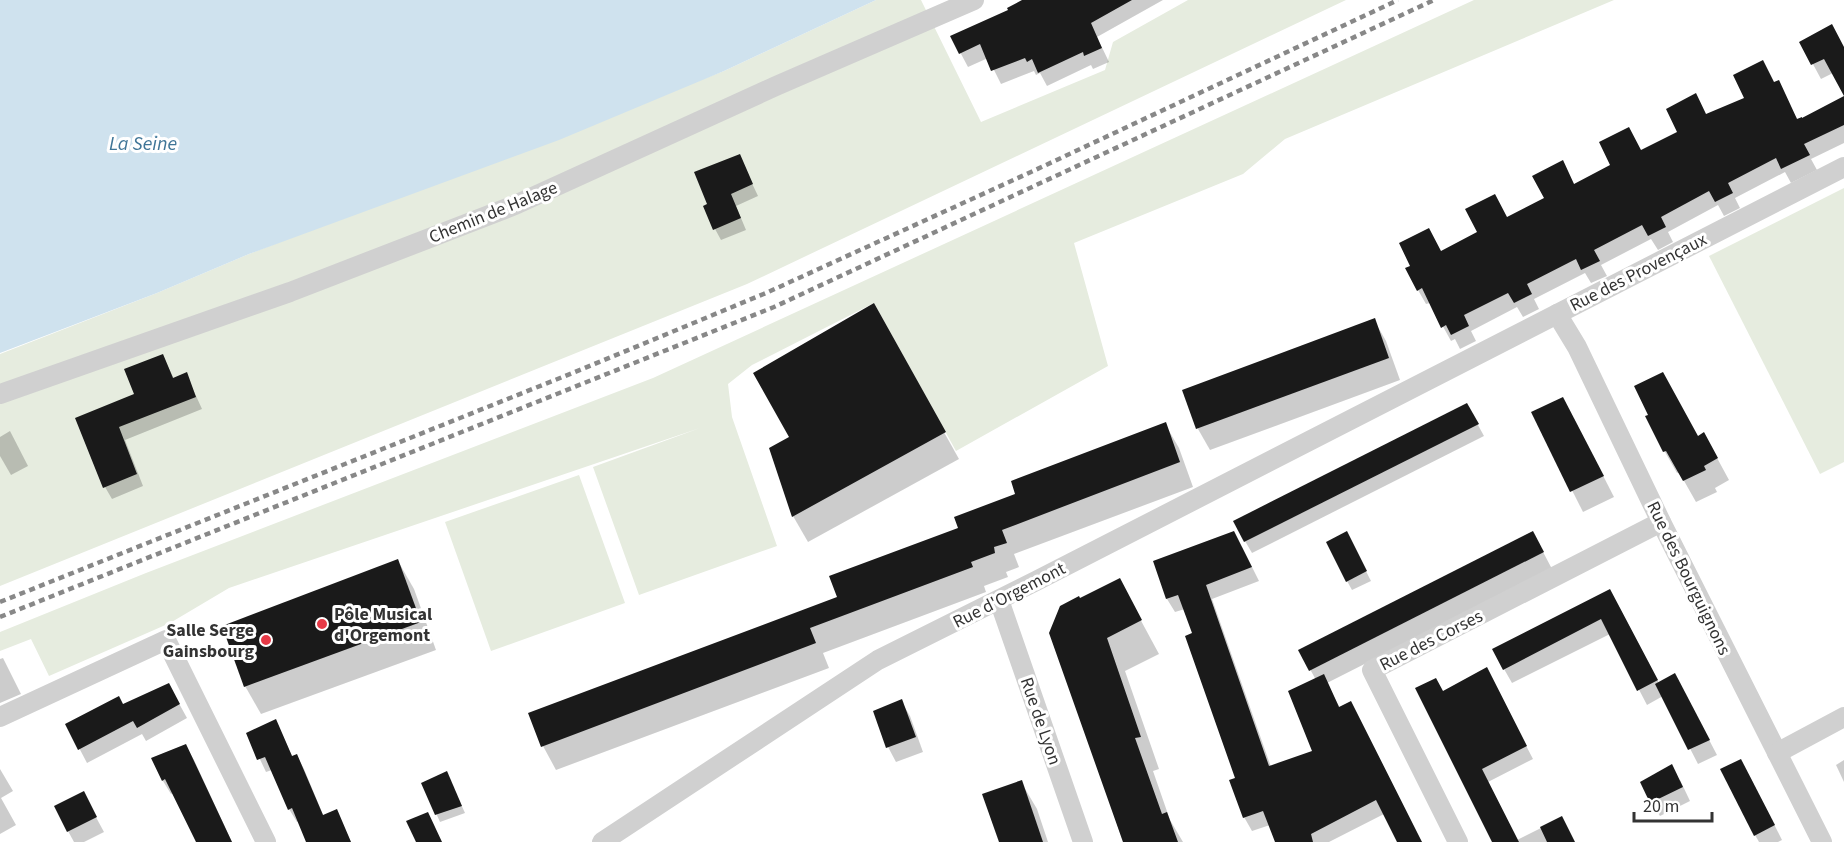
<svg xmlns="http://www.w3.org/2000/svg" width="1844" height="842" font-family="'Source Sans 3',sans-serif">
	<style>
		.green { fill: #e6ecdf }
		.water { fill: #cfe2ee }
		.shadow { fill: #0003 }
		.building { fill: #1a1a1a }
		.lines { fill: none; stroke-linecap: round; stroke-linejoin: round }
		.minor { stroke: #d0d0d0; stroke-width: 20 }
		.rail { stroke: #888; stroke-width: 4.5; stroke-dasharray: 6 4.5; stroke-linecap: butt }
		.poi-dot { fill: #e63946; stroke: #fff; stroke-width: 2 }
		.labels { text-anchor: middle; stroke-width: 6; stroke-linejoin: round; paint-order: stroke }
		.street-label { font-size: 18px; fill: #333; stroke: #fff }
		.poi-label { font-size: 18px; font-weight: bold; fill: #333; stroke: #fff; text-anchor: start }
		.water-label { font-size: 20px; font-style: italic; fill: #3f7597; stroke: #fff }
	</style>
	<rect width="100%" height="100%" fill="#fff"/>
	<!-- green -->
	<g class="green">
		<polygon points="876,0 921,0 981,122 1105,70 1113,42 1188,0 1346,0 747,284 0,586 0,354 157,293 249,254 724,71"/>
		<polygon points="1474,0 1614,0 1285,139 1243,174 1074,243 1108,366 956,451 874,303 752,365 728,384 732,417 777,546 639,595 593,467 700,428 229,588 170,623 49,676 31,639 0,651 0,632 146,573 653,378"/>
		<polygon points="1844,188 1844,462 1820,474 1709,256"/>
		<polygon points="579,475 625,603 491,651 445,522"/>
	</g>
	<!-- water -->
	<polygon class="water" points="0,0 876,0 724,71 559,140 249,254 157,293 0,353"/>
	<!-- shadow -->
	<g class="shadow">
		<polygon points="1026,0 1163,0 1097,37 1109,62 1093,69 1091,65 1047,86 1040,73 1036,75 1034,71 1001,84 988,58 968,67 952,37 1010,11"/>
		<polygon points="1801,42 1844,48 1844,94 1833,73 1821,79"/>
		<polygon points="1775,84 1798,120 1844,98 1844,143 1811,159 1817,170 1791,183 1785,172 1735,198 1740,208 1724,216 1718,205 1668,232 1673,242 1658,250 1651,239 1601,265 1607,276 1591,283 1585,273 1534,299 1539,309 1523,317 1517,307 1471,331 1476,341 1460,349 1455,339 1451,341 1430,303 1426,304 1418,290 1441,252 1546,199 1570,177 1575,186 1679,133 1707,115 1746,99"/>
		<polygon points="739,156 758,196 736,206 746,230 721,240 715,229 709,205"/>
		<polygon points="1374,320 1386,341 1400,380 1210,450 1198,429 1183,391"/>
		<polygon points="888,332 959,459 808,542 793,516 791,437"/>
		<polygon points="163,356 174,379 186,374 202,409 125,440 143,486 112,499 105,487 76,419 136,395"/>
		<polygon points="1467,405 1484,436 1252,553 1245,541"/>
		<polygon points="1533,413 1574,419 1614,497 1583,512"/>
		<polygon points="1650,415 1698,437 1716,456 1729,480 1715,488 1717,492 1696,502 1679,472 1677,473 1665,452 1647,417"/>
		<polygon points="1165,424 1179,448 1193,487 1014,554 1019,567 1006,572 1008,577 984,586 986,592 823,653 829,668 556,770 543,746 839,598 1017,494"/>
		<polygon points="10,431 28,466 11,475 0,456 0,437"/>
		<polygon points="1351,542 1371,581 1352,590 1347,581"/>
		<polygon points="1242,547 1259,581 1212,599 1271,767 1314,752 1316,680 1300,651 1542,550 1552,569 1327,683 1340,708 1422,842 1398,842 1384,814 1329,842 1276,842 1270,825 1252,831 1244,817 1237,779 1194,634 1185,609 1175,612 1167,599 1155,562"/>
		<polygon points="398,561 414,589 436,650 261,714 245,686"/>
		<polygon points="1119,580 1159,654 1125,671 1159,769 1153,771 1170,820 1183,842 1123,842 1092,748 1079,600"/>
		<polygon points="1618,605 1659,683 1683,690 1717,755 1698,764 1663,696 1647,705 1610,634 1512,683 1504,669"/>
		<polygon points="3,658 21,694 0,703 0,659"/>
		<polygon points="1493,682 1533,759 1488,782 1517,840 1561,818 1574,842 1494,842 1443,692"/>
		<polygon points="176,698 187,718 146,741 142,734 87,763 67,725 122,706"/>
		<polygon points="901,701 910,716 923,752 896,762 888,747 875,712"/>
		<polygon points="276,721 293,758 297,756 304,769 324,817 336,811 351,842 307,842 299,821 297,822 289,809 272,770 266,772 248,734"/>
		<polygon points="186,746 194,760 232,842 197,842 173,793 171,794 163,781 153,759"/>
		<polygon points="1844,760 1844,782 1836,765"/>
		<polygon points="0,769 13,791 1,798 16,825 0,834"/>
		<polygon points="1749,775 1782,840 1778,842 1759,842 1755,835"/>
		<polygon points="450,780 465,813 440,822 423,784"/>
		<polygon points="1680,780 1690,801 1660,816 1651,802"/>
		<polygon points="1021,782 1037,809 1048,842 1000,842"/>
		<polygon points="91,808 104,832 84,842 74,842 68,831"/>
	</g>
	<!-- building -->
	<g class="building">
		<polygon points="1022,0 1132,0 1091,23 1102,48 1084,56 1083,52 1038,73 1032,59 1027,62 1025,58 991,71 980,44 959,54 950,36 1008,10 1007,8"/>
		<polygon points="1832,24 1844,47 1844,125 1804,144 1810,155 1781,169 1776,158 1728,183 1733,193 1715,202 1709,191 1661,217 1666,227 1648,236 1642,225 1594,250 1600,261 1581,270 1576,259 1527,284 1532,294 1514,303 1508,293 1464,315 1469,326 1451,335 1446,325 1441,328 1422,288 1417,291 1405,268 1410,266 1399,243 1429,228 1441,251 1477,232 1465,209 1495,194 1507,217 1544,198 1532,176 1563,160 1574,184 1610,165 1599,142 1629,127 1641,150 1677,132 1666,109 1696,93 1706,114 1744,98 1733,75 1763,60 1774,82 1779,80 1797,119 1802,117 1802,118 1844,96 1824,59 1811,65 1799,42"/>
		<polygon points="740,154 753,184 731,194 741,218 713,230 703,206 707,204 694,172"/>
		<polygon points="874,303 946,432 792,517 769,448 789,437 753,373"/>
		<polygon points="1375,318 1389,358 1196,429 1182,390"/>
		<polygon points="163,354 173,378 187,372 196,397 119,427 137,474 103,488 75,418 134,394 124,369"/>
		<polygon points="1663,372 1698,436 1704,432 1718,458 1704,466 1706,470 1683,481 1666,451 1663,452 1645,416 1648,415 1634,386"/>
		<polygon points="1563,397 1604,476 1570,492 1531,412"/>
		<polygon points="1467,403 1479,424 1244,542 1233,521"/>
		<polygon points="1166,422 1180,462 1002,530 1007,543 994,547 995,553 971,562 973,567 810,628 816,643 541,747 528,713 837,597 829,576 958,528 954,517 1015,494 1011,481"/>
		<polygon points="1234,531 1252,567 1206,585 1269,766 1312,751 1288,691 1324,674 1339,707 1351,701 1422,842 1397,842 1376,800 1311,834 1313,842 1275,842 1263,811 1243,818 1229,780 1235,778 1185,636 1192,633 1178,595 1166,599 1153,561"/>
		<polygon points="1347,531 1367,571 1346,582 1326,542"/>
		<polygon points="1533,531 1544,552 1309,671 1298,650"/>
		<polygon points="398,559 421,622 244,687 222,626"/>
		<polygon points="1120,578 1142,620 1107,638 1141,737 1135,738 1162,814 1167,812 1178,842 1123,842 1049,633 1060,606 1079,596 1080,598"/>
		<polygon points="1610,589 1658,680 1637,691 1601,619 1503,670 1492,649"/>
		<polygon points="1487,667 1527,746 1482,769 1519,842 1492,842 1415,688 1436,678 1443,691"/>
		<polygon points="1675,673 1710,740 1688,750 1655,684"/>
		<polygon points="169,683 180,704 137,728 133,721 78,750 65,724 119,696 123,704"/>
		<polygon points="902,699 916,737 886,748 873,711"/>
		<polygon points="276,719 292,756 297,754 323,815 337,809 351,842 306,842 292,808 288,810 265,757 257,760 246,733"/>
		<polygon points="186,744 194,761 232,842 196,842 165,779 162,781 151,758"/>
		<polygon points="1741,759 1775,825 1754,836 1720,769"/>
		<polygon points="1672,764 1683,787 1650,803 1640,782"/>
		<polygon points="447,771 462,806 435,815 421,783"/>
		<polygon points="1022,780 1043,842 999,842 982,794"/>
		<polygon points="84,791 97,817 67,832 54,806"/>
		<polygon points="428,812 442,842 416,842 406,821"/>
		<polygon points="1562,816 1575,842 1547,842 1540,827"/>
	</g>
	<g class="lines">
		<!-- minor -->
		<g class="minor">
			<polyline points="1557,314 1577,347 1661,522 1822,842"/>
			<polyline points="0,394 290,292 515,205 776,86 974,0"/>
			<polyline points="999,600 1083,842"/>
			<polyline points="0,717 166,640 266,842"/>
			<polyline points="1777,753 1844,717"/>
			<polyline points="602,842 878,660 1036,581 1844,167"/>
			<polyline points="1458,842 1372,670 1661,522"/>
		</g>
		<!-- rail -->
		<g class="rail">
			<polyline points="0,602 575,372 766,293 1031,172 1398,0"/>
			<polyline points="0,617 774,307 1434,0"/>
		</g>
	</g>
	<!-- markers -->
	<g class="poi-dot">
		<circle cx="322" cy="624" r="6"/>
		<circle cx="266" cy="640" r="6"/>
	</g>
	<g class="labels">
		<!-- street labels -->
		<g class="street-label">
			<text transform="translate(493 212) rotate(-22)" y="6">Chemin de Halage</text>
			<text transform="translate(1638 272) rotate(-27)" y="6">Rue des Provençaux</text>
			<text transform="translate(1689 578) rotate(64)" y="6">Rue des Bourguignons</text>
			<text transform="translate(1009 595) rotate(-27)" y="6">Rue d'Orgemont</text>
			<text transform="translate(1431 640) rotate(-27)" y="6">Rue des Corses</text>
			<text transform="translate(1041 721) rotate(71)" y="6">Rue de Lyon</text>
		</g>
		<!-- poi labels -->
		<g class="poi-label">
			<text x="334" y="620">Pôle Musical<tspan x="334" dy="21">d'Orgemont</tspan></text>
			<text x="254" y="636" text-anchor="end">Salle Serge<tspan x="254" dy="21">Gainsbourg</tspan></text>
		</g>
		<!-- water labels -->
		<g class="water-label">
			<text x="143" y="150">La Seine</text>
		</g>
	</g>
	<!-- scale -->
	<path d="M1634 812v9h78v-9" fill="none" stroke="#333333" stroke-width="3"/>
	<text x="1643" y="812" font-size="18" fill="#333333" stroke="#ffffff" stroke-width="4.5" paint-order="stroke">20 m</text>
</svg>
